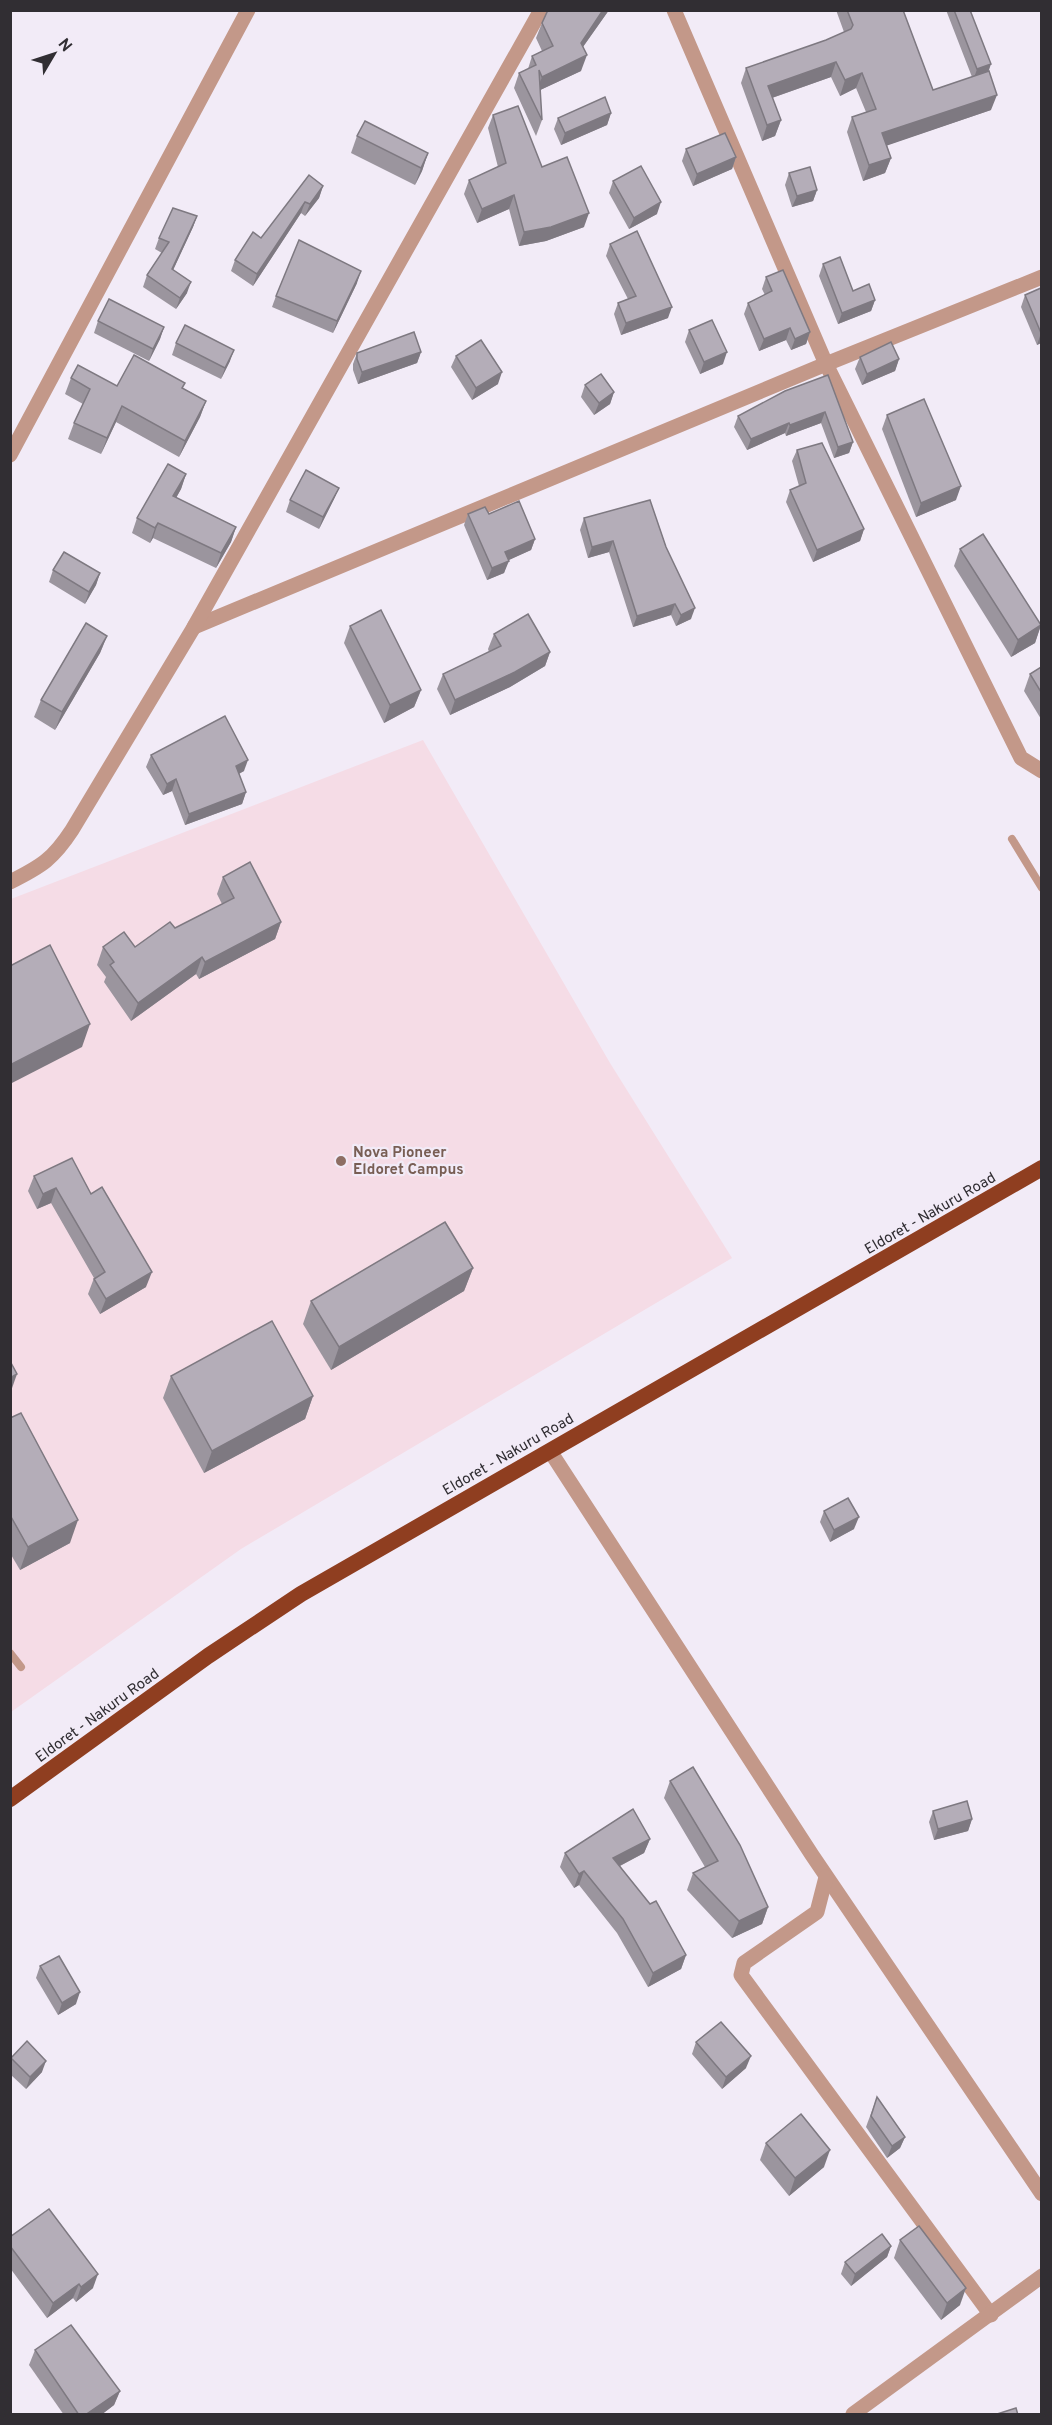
<svg xmlns="http://www.w3.org/2000/svg" width="1052" height="2425" font-family="Overpass,sans-serif">
	<style>
		.education { fill: #f5dce6 }
		.lines { fill: none; stroke-linecap: round; stroke-linejoin: round }
		.service { stroke: #c39889; stroke-width: 8 }
		.minor { stroke: #c39889; stroke-width: 15 }
		.trunk { stroke: #8f3e20; stroke-width: 16 }
		.wall { fill: #9b959e }
		.shaded-wall { fill: #7e7981 }
		.building { fill: #b4adb8; stroke: #7e7981; stroke-width: 1.5 }
		.education-dot { fill: #8d6e63; stroke: #f2ebf7; stroke-width: 2 }
		.labels { text-anchor: middle; stroke-width: 4.5; stroke-linejoin: round; paint-order: stroke }
		.education-label { font-size: 15px; font-weight: bold; fill: #785e54; stroke: #f2ebf7; text-anchor: start }
		.street-label { font-size: 15px; fill: #312e33; stroke: #f2ebf7 }
	</style>
	<rect width="100%" height="100%" fill="#f2ebf7"/>
	<!-- education -->
	<polygon class="education" points="423,740 610,1063 732,1258 241,1549 11,1712 11,899"/>
	<g class="lines">
		<!-- service -->
		<g class="service">
			<polyline points="1012,839 1042,888"/>
			<polyline points="10,1653 21,1667"/>
		</g>
		<!-- minor -->
		<g class="minor">
			<polyline points="674,10 826,364 1021,758 1042,771"/>
			<polyline points="10,455 248,10"/>
			<polyline points="194,627 826,364 1042,277"/>
			<path d="M 10,882 C 42,866 53,859 72,830 L 194,627 L 541,10"/>
			<polyline points="550,1451 812,1855 1042,2194"/>
			<polyline points="826,1877 817,1912 744,1963 741,1975 991,2315"/>
			<polyline points="853,2414 1042,2276"/>
		</g>
		<!-- trunk -->
		<polyline class="trunk" points="10,1799 208,1656 301,1594 1042,1168"/>
	</g>
	<!-- wall -->
	<g class="wall">
		<polygon points="609,10 583,47 581,71 540,90 542,120 536,136 514,88 519,73 528,69 532,56 542,51 536,38 542,23"/>
		<polygon points="836,10 903,10 933,90 972,77 946,10 970,10 988,72 991,110 887,145 891,158 885,173 863,181 847,132 852,117 866,112 856,88 840,96 831,77 772,98 781,120 775,136 762,141 741,83 746,68 826,40 844,32"/>
		<polygon points="611,113 607,125 561,145 554,129 558,118"/>
		<polygon points="493,115 542,167 584,227 546,241 519,246 509,209 477,223 464,194 469,180 498,167 488,128"/>
		<polygon points="357,136 428,153 422,171 415,185 351,153"/>
		<polygon points="686,149 736,157 732,169 693,186 682,161"/>
		<polygon points="789,173 817,190 813,201 792,207 785,185"/>
		<polygon points="613,181 657,214 629,229 609,193"/>
		<polygon points="323,186 319,198 305,216 301,213 253,286 231,271 235,260"/>
		<polygon points="197,216 193,227 173,270 187,293 176,309 143,287 147,275 162,253 155,249 159,238"/>
		<polygon points="610,244 668,318 621,335 614,314 618,303 628,299 606,256"/>
		<polygon points="823,264 853,291 875,300 871,311 838,324 819,276"/>
		<polygon points="766,277 810,332 806,344 791,350 786,340 759,351 744,314 748,303 765,295 762,289"/>
		<polygon points="357,283 333,333 272,307 276,296"/>
		<polygon points="1041,288 1041,343 1037,345 1021,307 1025,295"/>
		<polygon points="98,321 164,327 160,339 149,361 94,333"/>
		<polygon points="689,330 723,364 700,374 685,342"/>
		<polygon points="176,343 230,361 221,379 172,355"/>
		<polygon points="421,352 417,363 358,384 353,370 353,364 357,353"/>
		<polygon points="456,356 498,384 472,400 451,367"/>
		<polygon points="860,357 899,359 895,371 862,385 855,369"/>
		<polygon points="828,375 853,442 849,453 834,458 821,423 786,436 785,433 747,450 734,427 738,416"/>
		<polygon points="71,378 117,386 183,388 206,401 200,417 179,457 116,422 101,454 68,439 74,423 83,404 65,394"/>
		<polygon points="585,385 614,392 610,404 594,415 581,397"/>
		<polygon points="887,415 956,500 916,517 882,429"/>
		<polygon points="797,450 864,529 860,541 813,562 786,502 790,490 799,486 792,461"/>
		<polygon points="186,474 181,489 176,498 236,527 231,542 216,568 153,538 150,543 132,533 137,518"/>
		<polygon points="339,488 334,499 319,529 286,512 290,500"/>
		<polygon points="650,500 691,619 676,626 671,615 633,627 609,552 588,558 580,530 584,518"/>
		<polygon points="468,514 489,514 535,539 531,550 508,560 504,573 487,580 464,525"/>
		<polygon points="960,549 1041,625 1035,643 1011,657 954,566"/>
		<polygon points="53,570 100,573 96,585 85,604 49,582"/>
		<polygon points="350,626 421,690 414,707 384,723 344,643"/>
		<polygon points="494,634 550,652 545,666 510,687 450,715 437,689 443,674 489,652 488,649"/>
		<polygon points="107,636 100,653 55,730 34,717 41,700"/>
		<polygon points="1041,667 1041,719 1024,691 1030,674"/>
		<polygon points="151,755 244,771 239,774 246,792 242,804 185,825 172,791 163,795 146,767"/>
		<polygon points="223,877 281,922 275,939 199,979 196,974 131,1021 104,982 106,977 97,965 103,947 135,947 175,928 222,904 217,894"/>
		<polygon points="34,1176 91,1194 146,1287 100,1314 88,1294 94,1278 51,1203 37,1209 28,1191"/>
		<polygon points="473,1268 464,1291 331,1370 303,1324 311,1301"/>
		<polygon points="171,1376 313,1396 305,1419 204,1473 163,1398"/>
		<polygon points="10,1418 70,1543 20,1570 10,1553"/>
		<polygon points="824,1511 854,1529 830,1542 820,1522"/>
		<polygon points="670,1781 768,1907 762,1924 732,1938 687,1890 693,1873 705,1867 664,1798"/>
		<polygon points="933,1811 972,1819 968,1831 934,1840 929,1822"/>
		<polygon points="650,1839 644,1853 620,1866 686,1955 681,1969 648,1987 617,1933 579,1885 574,1888 560,1867 565,1853"/>
		<polygon points="40,1966 76,2004 58,2015 36,1978"/>
		<polygon points="696,2042 746,2068 722,2089 692,2054"/>
		<polygon points="11,2058 42,2072 26,2089 10,2074"/>
		<polygon points="877,2097 905,2137 900,2148 887,2158 866,2127"/>
		<polygon points="766,2143 824,2167 789,2196 760,2160"/>
		<polygon points="10,2237 93,2288 76,2302 73,2298 47,2318 10,2268"/>
		<polygon points="900,2240 960,2305 941,2320 894,2258"/>
		<polygon points="891,2246 887,2257 851,2286 841,2274 845,2262"/>
		<polygon points="35,2350 120,2391 114,2405 101,2415 64,2415 29,2365"/>
	</g>
	<!-- shaded-wall -->
	<g class="shaded-wall">
		<polygon points="603,10 609,10 575,58 581,43"/>
		<polygon points="587,55 581,71 536,92 542,77"/>
		<polygon points="836,62 831,77 763,101 768,86"/>
		<polygon points="991,64 987,76 973,81 977,69"/>
		<polygon points="862,73 856,88 840,96 845,80"/>
		<polygon points="997,95 991,110 877,149 882,133"/>
		<polygon points="611,113 607,125 561,145 565,133"/>
		<polygon points="781,120 775,136 762,141 767,125"/>
		<polygon points="428,153 422,171 415,185 421,168"/>
		<polygon points="736,157 732,169 693,186 697,174"/>
		<polygon points="891,158 885,173 863,181 869,165"/>
		<polygon points="323,186 319,198 305,216 310,204"/>
		<polygon points="817,190 813,201 792,207 797,196"/>
		<polygon points="514,195 509,209 477,223 482,209"/>
		<polygon points="305,202 301,213 253,286 257,274"/>
		<polygon points="661,202 657,214 629,229 634,218"/>
		<polygon points="589,213 584,227 546,241 519,246 524,232"/>
		<polygon points="197,216 193,227 168,281 172,269"/>
		<polygon points="361,271 357,283 333,333 337,321"/>
		<polygon points="191,282 187,293 176,309 180,298"/>
		<polygon points="875,300 871,311 838,324 842,313"/>
		<polygon points="672,307 668,318 621,335 626,323"/>
		<polygon points="164,327 160,339 149,361 153,349"/>
		<polygon points="790,328 786,340 759,351 764,339"/>
		<polygon points="810,332 806,344 791,350 795,339"/>
		<polygon points="1041,333 1041,343 1037,345"/>
		<polygon points="234,350 230,361 221,379 225,368"/>
		<polygon points="421,352 417,363 358,384 362,372"/>
		<polygon points="727,352 723,364 700,374 704,362"/>
		<polygon points="899,359 895,371 862,385 867,374"/>
		<polygon points="502,372 498,384 472,400 476,388"/>
		<polygon points="614,392 610,404 594,415 599,403"/>
		<polygon points="206,401 200,417 179,457 185,441"/>
		<polygon points="122,406 116,422 101,454 107,438"/>
		<polygon points="825,412 821,423 786,436 790,425"/>
		<polygon points="789,423 785,433 747,450 751,439"/>
		<polygon points="853,442 849,453 834,458 838,447"/>
		<polygon points="186,474 181,489 168,512 173,496"/>
		<polygon points="961,486 956,500 916,517 921,503"/>
		<polygon points="339,488 334,499 319,529 323,517"/>
		<polygon points="158,523 153,538 150,543 155,528"/>
		<polygon points="236,527 231,542 216,568 221,553"/>
		<polygon points="864,529 860,541 813,562 817,550"/>
		<polygon points="535,539 531,550 500,564 505,552"/>
		<polygon points="613,541 609,552 588,558 592,547"/>
		<polygon points="509,561 504,573 487,580 492,568"/>
		<polygon points="100,573 96,585 85,604 89,592"/>
		<polygon points="675,604 671,615 633,627 637,616"/>
		<polygon points="695,608 691,619 676,626 681,615"/>
		<polygon points="1041,625 1035,643 1011,657 1018,640"/>
		<polygon points="107,636 100,653 55,730 62,712"/>
		<polygon points="550,652 545,666 510,687 450,715 455,700"/>
		<polygon points="421,690 414,707 384,723 390,705"/>
		<polygon points="248,760 244,771 232,777 236,766"/>
		<polygon points="176,779 172,791 163,795 167,784"/>
		<polygon points="246,792 242,804 185,825 189,814"/>
		<polygon points="281,922 275,939 199,979 205,962"/>
		<polygon points="202,957 196,974 131,1021 138,1003"/>
		<polygon points="90,1024 82,1047 10,1084 10,1065"/>
		<polygon points="56,1188 51,1203 37,1209 43,1194"/>
		<polygon points="473,1268 464,1291 331,1370 339,1347"/>
		<polygon points="152,1272 146,1287 100,1314 106,1299"/>
		<polygon points="17,1374 11,1391 10,1392 10,1378"/>
		<polygon points="313,1396 305,1419 204,1473 212,1451"/>
		<polygon points="859,1517 854,1529 830,1542 834,1530"/>
		<polygon points="78,1520 70,1543 20,1570 28,1547"/>
		<polygon points="972,1819 968,1831 934,1840 938,1829"/>
		<polygon points="650,1839 644,1853 608,1872 613,1858"/>
		<polygon points="584,1871 579,1885 574,1888 579,1874"/>
		<polygon points="768,1907 762,1924 732,1938 739,1921"/>
		<polygon points="686,1955 681,1969 648,1987 653,1973"/>
		<polygon points="80,1992 76,2004 58,2015 62,2003"/>
		<polygon points="751,2056 746,2068 722,2089 726,2077"/>
		<polygon points="46,2061 42,2072 26,2089 30,2077"/>
		<polygon points="905,2137 900,2148 887,2158 892,2146"/>
		<polygon points="830,2150 824,2167 789,2196 795,2178"/>
		<polygon points="891,2246 887,2257 851,2286 855,2274"/>
		<polygon points="98,2274 93,2288 76,2302 81,2287"/>
		<polygon points="79,2284 73,2298 47,2318 53,2303"/>
		<polygon points="966,2288 960,2305 941,2320 947,2303"/>
		<polygon points="120,2391 114,2405 101,2415 85,2415"/>
	</g>
	<!-- building -->
	<g class="building">
		<polygon points="548,10 603,10 581,43 587,55 542,77 539,70 542,120 519,73 536,65 532,56 553,46 542,23"/>
		<polygon points="847,10 903,10 933,90 989,71 997,95 882,133 891,158 869,165 852,117 876,109 862,73 845,80 836,62 768,86 781,120 767,125 746,68 826,40 851,29 853,25"/>
		<polygon points="954,10 970,10 991,64 977,69"/>
		<polygon points="605,97 611,113 565,133 558,118"/>
		<polygon points="518,106 542,167 567,157 589,213 551,227 524,232 514,195 482,209 469,180 506,163 493,115"/>
		<polygon points="365,121 428,153 421,168 357,136"/>
		<polygon points="725,133 736,157 697,174 686,149"/>
		<polygon points="641,166 661,202 634,218 613,181"/>
		<polygon points="810,167 817,190 797,196 789,173"/>
		<polygon points="309,175 323,186 310,204 305,202 257,274 235,260 253,232 261,238"/>
		<polygon points="173,208 197,216 172,269 191,282 180,298 147,275 169,242 159,238"/>
		<polygon points="637,231 672,307 626,323 618,303 636,296 610,244"/>
		<polygon points="299,240 361,271 337,321 276,296"/>
		<polygon points="840,257 853,291 869,284 875,300 842,313 823,264"/>
		<polygon points="783,270 810,332 795,339 790,328 764,339 748,303 772,291 766,277"/>
		<polygon points="1041,288 1041,333 1025,295"/>
		<polygon points="109,299 164,327 153,349 98,321"/>
		<polygon points="712,320 727,352 704,362 689,330"/>
		<polygon points="185,325 234,350 225,368 176,343"/>
		<polygon points="414,332 421,352 362,372 357,359 357,353"/>
		<polygon points="481,340 502,372 476,388 456,356"/>
		<polygon points="891,342 899,359 867,374 860,357"/>
		<polygon points="134,355 185,383 182,388 206,401 185,441 122,406 107,438 74,423 90,389 71,378 78,365 117,386"/>
		<polygon points="601,374 614,392 599,403 585,385"/>
		<polygon points="828,375 853,442 838,447 825,412 790,425 789,423 751,439 738,416 785,391"/>
		<polygon points="924,399 961,486 921,503 887,415"/>
		<polygon points="822,443 864,529 817,550 790,490 806,483 797,450"/>
		<polygon points="168,464 186,474 173,496 236,527 221,553 158,523 155,528 137,518"/>
		<polygon points="306,470 339,488 323,517 290,500"/>
		<polygon points="650,500 666,547 695,608 681,615 675,604 637,616 613,541 592,547 584,518"/>
		<polygon points="519,501 535,539 505,552 509,561 492,568 468,514 485,507 489,514"/>
		<polygon points="983,534 1041,625 1018,640 960,549"/>
		<polygon points="64,552 100,573 89,592 53,570"/>
		<polygon points="381,610 421,690 390,705 350,626"/>
		<polygon points="528,614 550,652 515,672 455,700 443,674 501,646 494,634"/>
		<polygon points="86,623 107,636 62,712 41,700"/>
		<polygon points="1041,667 1041,692 1030,674"/>
		<polygon points="225,716 248,760 236,766 246,792 189,814 176,779 167,784 151,755"/>
		<polygon points="250,862 281,922 205,962 202,957 138,1003 110,965 114,962 103,947 124,932 135,947 170,922 175,928 234,898 223,877"/>
		<polygon points="50,945 90,1024 10,1065 10,966"/>
		<polygon points="72,1158 91,1194 102,1187 152,1272 106,1299 94,1279 105,1272 56,1188 43,1194 34,1176"/>
		<polygon points="445,1222 473,1268 339,1347 311,1301"/>
		<polygon points="272,1321 313,1396 212,1451 171,1376"/>
		<polygon points="10,1361 17,1374 10,1378"/>
		<polygon points="21,1413 78,1520 28,1547 10,1515 10,1418"/>
		<polygon points="848,1498 859,1517 834,1530 824,1511"/>
		<polygon points="693,1767 740,1845 768,1907 739,1921 693,1873 718,1861 670,1781"/>
		<polygon points="967,1801 972,1819 938,1829 933,1811"/>
		<polygon points="633,1809 650,1839 613,1858 650,1904 656,1901 686,1955 653,1973 623,1919 584,1871 579,1874 565,1853"/>
		<polygon points="59,1956 80,1992 62,2003 40,1966"/>
		<polygon points="721,2022 751,2056 726,2077 696,2042"/>
		<polygon points="27,2041 46,2061 30,2077 11,2058"/>
		<polygon points="877,2097 905,2137 892,2146 871,2116"/>
		<polygon points="801,2114 830,2150 795,2178 766,2143"/>
		<polygon points="49,2209 98,2274 81,2287 79,2284 53,2303 10,2246 10,2237"/>
		<polygon points="919,2226 966,2288 947,2303 900,2240"/>
		<polygon points="882,2234 891,2246 855,2274 845,2262"/>
		<polygon points="71,2325 120,2391 85,2415 79,2415 35,2350"/>
		<polygon points="1016,2408 1018,2415 994,2415"/>
	</g>
	<!-- markers -->
	<circle class="education-dot" cx="341" cy="1161" r="6"/>
	<g class="labels">
		<!-- education labels -->
		<g class="education-label">
			<text x="353" y="1157">Nova Pioneer<tspan x="353" dy="17">Eldoret Campus</tspan></text>
		</g>
		<!-- street labels -->
		<g class="street-label">
			<text transform="translate(930 1213) rotate(-30)" y="5">Eldoret - Nakuru Road</text>
			<text transform="translate(508 1454) rotate(-30)" y="5">Eldoret - Nakuru Road</text>
			<text transform="translate(97 1715) rotate(-36)" y="5">Eldoret - Nakuru Road</text>
		</g>
	</g>
	<!-- border -->
	<rect width="1052" height="2425" fill="none" stroke="#312e33" stroke-width="24"/>
	<!-- north arrow -->
	<g transform="translate(54 54) rotate(51)" stroke="#f2ebf7" stroke-width="4.5" paint-order="stroke">
	<path d="M0-4.5L10 22L0 15L-10 22Z" fill="#312e33"/>
	<text y="-9" font-size="16" font-weight="bold" text-anchor="middle" fill="#312e33">N</text>
	</g>
</svg>
